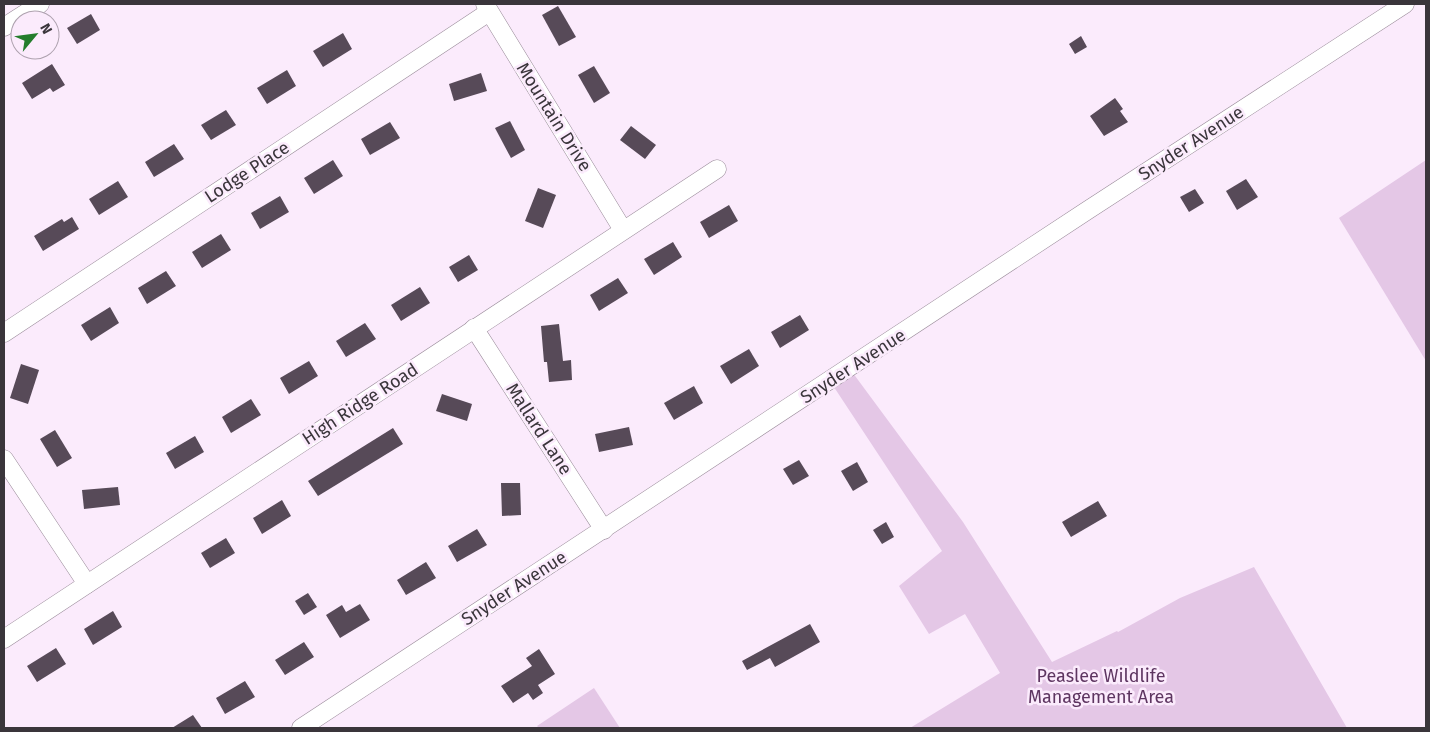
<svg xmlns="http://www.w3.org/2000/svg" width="1430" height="732" font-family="'Fira Sans',sans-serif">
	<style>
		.green { fill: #e4c7e6 }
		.building { fill: #574a58 }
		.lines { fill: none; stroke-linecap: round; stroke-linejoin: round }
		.street-casing { stroke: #9a8c9a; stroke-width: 19 }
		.street { stroke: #fff; stroke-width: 18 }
		.labels { text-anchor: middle; stroke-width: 5; stroke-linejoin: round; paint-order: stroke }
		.street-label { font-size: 18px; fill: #3a353b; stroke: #fbebfc }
		.park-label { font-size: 18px; fill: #5e3561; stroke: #fbebfc }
	</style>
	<rect width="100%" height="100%" fill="#fbebfc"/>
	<!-- green -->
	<g class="green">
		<polygon points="1426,160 1426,361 1339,218"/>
		<polygon points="847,365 963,522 1052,662 1117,631 1118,632 1180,598 1254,567 1347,728 910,728 1000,673 965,614 929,634 899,586 942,551 828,378"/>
		<polygon points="594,688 620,728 539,728 537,726"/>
	</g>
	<!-- building -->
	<g class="building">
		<polygon points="558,6 576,37 559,46 542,15"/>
		<polygon points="91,14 100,30 77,44 67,28"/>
		<polygon points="343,33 352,49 323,67 313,51"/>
		<polygon points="1081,36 1087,47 1075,54 1069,44"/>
		<polygon points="52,64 65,85 53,92 50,88 32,99 22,83"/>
		<polygon points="594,66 610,93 594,103 578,75"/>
		<polygon points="287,70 296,86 267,104 257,88"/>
		<polygon points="481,73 487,91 454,101 449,84"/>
		<polygon points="1115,98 1123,109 1120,111 1128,122 1104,136 1090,116"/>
		<polygon points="226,110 236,125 211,140 201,125"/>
		<polygon points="510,121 525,150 511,158 495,128"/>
		<polygon points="390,122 400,138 370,155 361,139"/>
		<polygon points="631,126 656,145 645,159 620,140"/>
		<polygon points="174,144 184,159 154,177 145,162"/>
		<polygon points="333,160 343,176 314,194 304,178"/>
		<polygon points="1246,179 1258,197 1237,210 1226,191"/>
		<polygon points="118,181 128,197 99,215 89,199"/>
		<polygon points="538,188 556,195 543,228 525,221"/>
		<polygon points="1195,189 1204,203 1189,212 1180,197"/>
		<polygon points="280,196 289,212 260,229 251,213"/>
		<polygon points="729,205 738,221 709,238 700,222"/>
		<polygon points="72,217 79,229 43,251 34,236 62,219 64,222"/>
		<polygon points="221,234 231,250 202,268 192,252"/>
		<polygon points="673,242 682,257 654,275 644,259"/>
		<polygon points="469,255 478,270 458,282 449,267"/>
		<polygon points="166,271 176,286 147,304 138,288"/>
		<polygon points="618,278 628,293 599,311 590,295"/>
		<polygon points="420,287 430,303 401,321 391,305"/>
		<polygon points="110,307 119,323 91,341 81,325"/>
		<polygon points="800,315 809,330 780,348 771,332"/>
		<polygon points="365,323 376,339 346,357 336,341"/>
		<polygon points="559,324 563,361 571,360 572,380 549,382 547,362 544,362 541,326"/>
		<polygon points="749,349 759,366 731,384 720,366"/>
		<polygon points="309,361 318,376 289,394 280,378"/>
		<polygon points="21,364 39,370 28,404 10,398"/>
		<polygon points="694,386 703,403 674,420 664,403"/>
		<polygon points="442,394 472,404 467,421 436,411"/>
		<polygon points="251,399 261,415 231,433 222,417"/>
		<polygon points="629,427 633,445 599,452 595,434"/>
		<polygon points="393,428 403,444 318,496 308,481"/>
		<polygon points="55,430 72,458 57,467 40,439"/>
		<polygon points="195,436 204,452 175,469 166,453"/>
		<polygon points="799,460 809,476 793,485 783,469"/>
		<polygon points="857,462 868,482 853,491 841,471"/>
		<polygon points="501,483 520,483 521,515 502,516"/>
		<polygon points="118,487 120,505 84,509 82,490"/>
		<polygon points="282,500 291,516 262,534 253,518"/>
		<polygon points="1098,501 1107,516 1071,537 1062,522"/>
		<polygon points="886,522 894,537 882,544 873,530"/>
		<polygon points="477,529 487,545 457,562 448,546"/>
		<polygon points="226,538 235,553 210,568 201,553"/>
		<polygon points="426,562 436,578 406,595 397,580"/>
		<polygon points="308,593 317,607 304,615 295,601"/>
		<polygon points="360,604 370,620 340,638 326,615 342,605 346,612"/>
		<polygon points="113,611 122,627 93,645 84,629"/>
		<polygon points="810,624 820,642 775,667 770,658 747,670 742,661"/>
		<polygon points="304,642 314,657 285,675 275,660"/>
		<polygon points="56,648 66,664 37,682 27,666"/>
		<polygon points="539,649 555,674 538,685 543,693 533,700 528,693 513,703 501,686 532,666 526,658"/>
		<polygon points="245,681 255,697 225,714 216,698"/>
		<polygon points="193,715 202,728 172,728"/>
	</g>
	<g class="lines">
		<!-- street casing -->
		<g class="street-casing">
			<g id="street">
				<polyline points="485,4 623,230"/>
				<polyline points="4,27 40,4"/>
				<polyline points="474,328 604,530"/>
				<polyline points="4,333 489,12"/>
				<polyline points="4,459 87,584"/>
				<polyline points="4,639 717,169"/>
				<polyline points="301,728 1088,210 1405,4"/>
			</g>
		</g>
		<!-- street -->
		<use href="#street" class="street"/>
	</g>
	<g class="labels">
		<!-- street labels -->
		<g class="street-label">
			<text transform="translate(554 117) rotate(58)" y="6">Mountain Drive</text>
			<text transform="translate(1191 143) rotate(-33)" y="6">Snyder Avenue</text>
			<text transform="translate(247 172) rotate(-33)" y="6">Lodge Place</text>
			<text transform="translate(853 366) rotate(-33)" y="6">Snyder Avenue</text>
			<text transform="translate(360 404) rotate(-33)" y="6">High Ridge Road</text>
			<text transform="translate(539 429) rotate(57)" y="6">Mallard Lane</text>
			<text transform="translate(514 588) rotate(-33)" y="6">Snyder Avenue</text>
		</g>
		<!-- park labels -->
		<g class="park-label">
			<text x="1101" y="682">Peaslee Wildlife<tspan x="1101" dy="21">Management Area</tspan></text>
		</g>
	</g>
	<!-- border -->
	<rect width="1430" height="732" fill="none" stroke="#3a353b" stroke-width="10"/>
	<!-- north arrow -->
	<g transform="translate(35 35) rotate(61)"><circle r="24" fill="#fbebfc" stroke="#aea2af"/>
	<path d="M0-4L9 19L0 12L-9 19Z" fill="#247d2c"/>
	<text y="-8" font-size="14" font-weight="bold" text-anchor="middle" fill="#3a353b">N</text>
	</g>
</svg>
